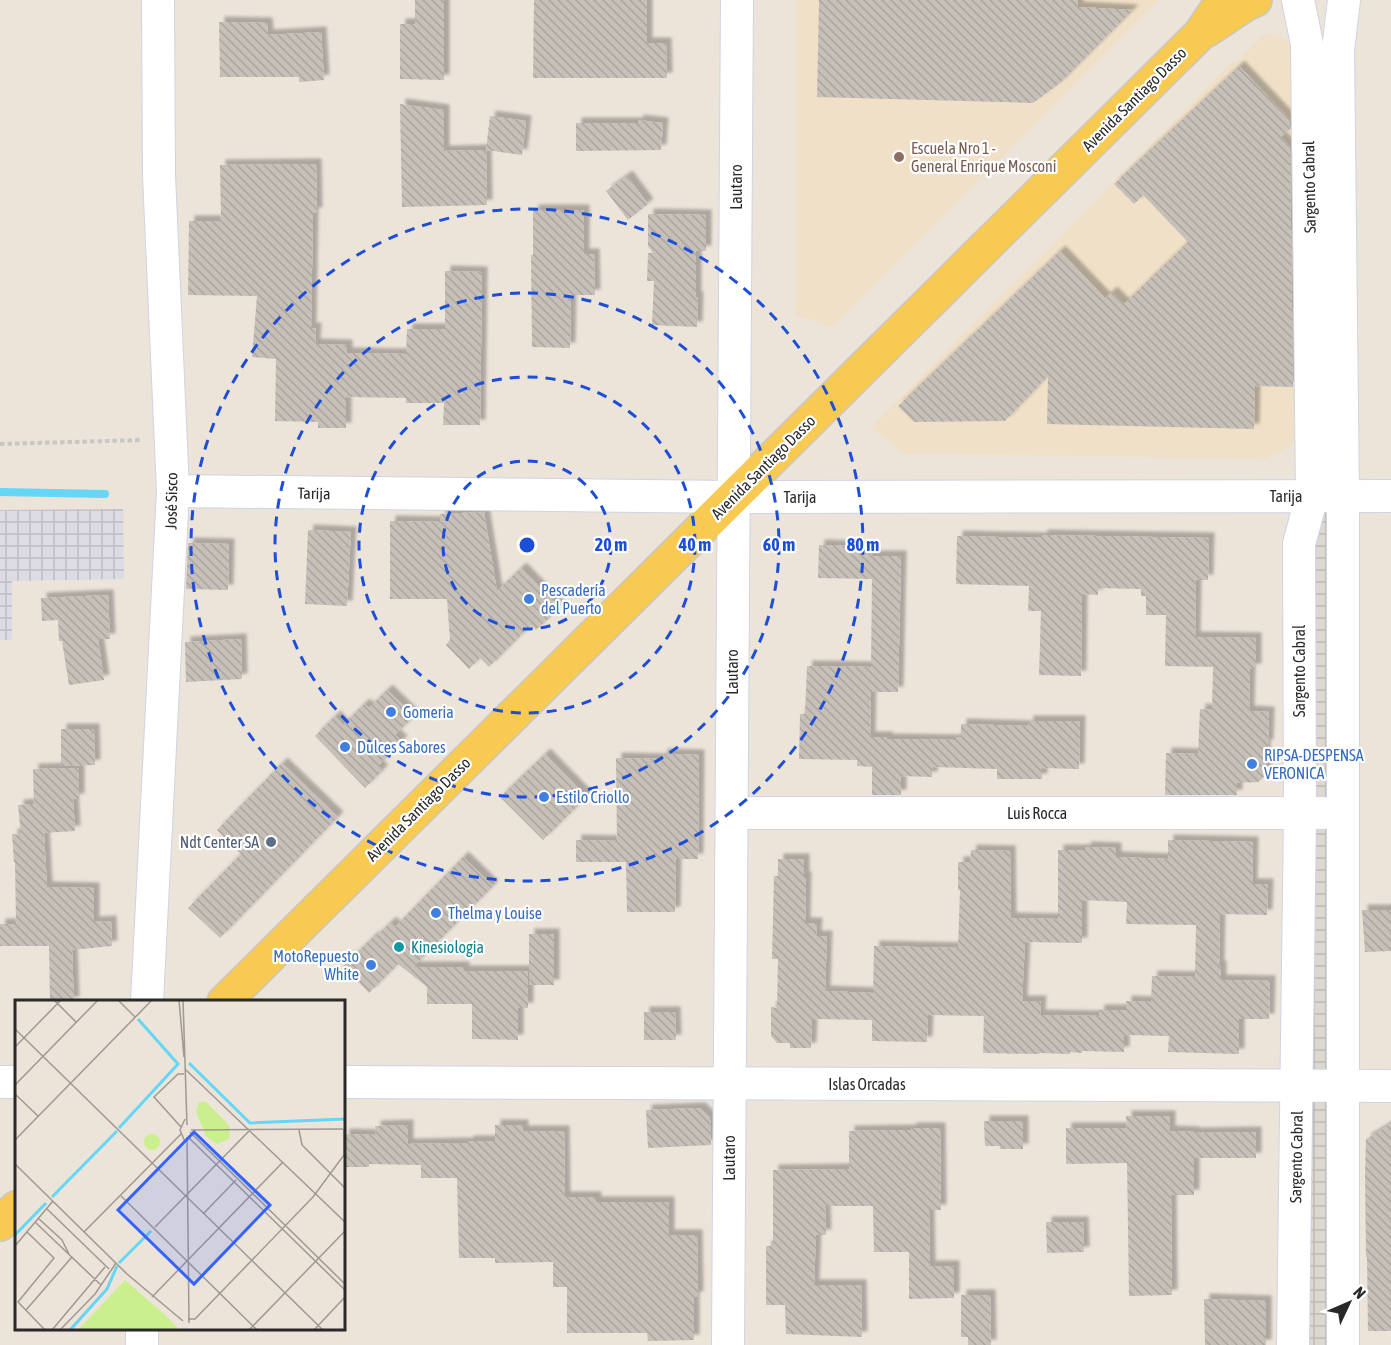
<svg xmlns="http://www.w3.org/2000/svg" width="1391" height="1345" font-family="'Asap Condensed',sans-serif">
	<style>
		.industrial { fill: url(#industrial-grid) }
		.education { fill: #efe0c7 }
		.plaza { fill: url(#plaza-grid) }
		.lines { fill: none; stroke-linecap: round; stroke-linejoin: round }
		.stream { stroke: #65d6f6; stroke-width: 8 }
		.building { fill: url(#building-back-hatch); fill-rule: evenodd; filter: url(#shadow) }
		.minor-casing { stroke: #cfd4e3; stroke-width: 34 }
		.major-casing { stroke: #c7c7c7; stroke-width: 36 }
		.path { stroke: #c7c7c7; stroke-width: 4; stroke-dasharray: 4.5 3; stroke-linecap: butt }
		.minor { stroke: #fff; stroke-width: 32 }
		.major { stroke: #f9ca52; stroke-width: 33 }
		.ring { fill: none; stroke: #1d4ed8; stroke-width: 3; stroke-dasharray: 10 8 }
		.education-dot { fill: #8d6e63; stroke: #fff; stroke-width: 2 }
		.shop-dot { fill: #3f7fe0; stroke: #fff; stroke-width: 2 }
		.service-dot { fill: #5c6f8a; stroke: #fff; stroke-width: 2 }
		.culture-dot { fill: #0f9aa8; stroke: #fff; stroke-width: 2 }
		.labels { text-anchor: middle; stroke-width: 4.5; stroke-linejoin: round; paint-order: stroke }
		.street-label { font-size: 16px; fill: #292929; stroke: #fff }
		.education-label { font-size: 16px; fill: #785e54; stroke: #fff; text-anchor: start }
		.shop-label { font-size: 16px; fill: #366cbe; stroke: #fff; text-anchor: start }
		.service-label { font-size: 16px; fill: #4e5e75; stroke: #fff; text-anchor: end }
		.culture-label { font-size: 16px; fill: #0d838f; stroke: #fff; text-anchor: start }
		.inset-river { fill: none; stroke: #65d6f6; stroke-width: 3 }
		.inset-road { fill: none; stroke: #9e9993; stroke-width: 1.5 }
		.view { fill: #3463ff; fill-opacity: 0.15; stroke: #3463ff; stroke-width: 3 }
		.inset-edge { fill: none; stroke: #292929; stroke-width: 3 }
		.centre { fill: #1d4ed8; stroke: #fff; stroke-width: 3 }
		.ring-label { font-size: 18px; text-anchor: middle; font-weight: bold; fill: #1d4ed8; stroke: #fff; stroke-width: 4.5; stroke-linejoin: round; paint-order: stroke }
	</style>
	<defs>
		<pattern id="industrial-grid" width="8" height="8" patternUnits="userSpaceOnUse" patternTransform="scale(1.5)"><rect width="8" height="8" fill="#dddbe4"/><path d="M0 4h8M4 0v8" fill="none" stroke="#bebcc4"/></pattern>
		<pattern id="plaza-grid" width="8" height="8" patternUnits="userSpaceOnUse" patternTransform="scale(1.5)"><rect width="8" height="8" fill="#dcd7d1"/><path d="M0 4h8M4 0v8" fill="none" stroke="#bdb9b3"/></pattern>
		<pattern id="building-back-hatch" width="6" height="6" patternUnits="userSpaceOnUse" patternTransform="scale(1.5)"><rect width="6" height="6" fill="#c7c0b9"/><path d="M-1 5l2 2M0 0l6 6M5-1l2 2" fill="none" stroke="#aba59f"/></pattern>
		<filter id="shadow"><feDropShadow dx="5.5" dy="-5.5" stdDeviation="1.5" flood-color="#0004"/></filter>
	</defs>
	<rect width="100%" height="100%" fill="#ece3d9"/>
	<!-- industrial -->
	<polygon class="industrial" points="123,509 124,579 12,581 12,640 0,640 0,510"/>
	<!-- education -->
	<g class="education">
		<polygon points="796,0 1159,0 833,327 796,315"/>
		<polygon points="1266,33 1297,43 1294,444 1265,459 903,453 872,427 1233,61 1235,63"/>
	</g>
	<!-- plaza -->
	<polygon class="plaza" points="1322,57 1328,58 1326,536 1332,546 1328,1345 1306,1345 1311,545 1318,536"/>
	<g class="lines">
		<!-- stream -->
		<polyline class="stream" points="0,492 105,494"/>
	</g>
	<!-- building -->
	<g class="building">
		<polygon points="415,0 444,0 444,80 400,79 400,24 415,24"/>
		<polygon points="534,0 647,0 647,43 666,43 667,78 533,78"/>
		<polygon points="819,0 1078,0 1078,7 1133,10 1060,83 1033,103 817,97"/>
		<polygon points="219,22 267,23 268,35 321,32 324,80 299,82 299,77 220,77"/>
		<polygon points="1239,66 1290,120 1290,129 1281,137 1290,147 1293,387 1255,386 1254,429 1047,424 1048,376 1005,421 914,422 898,406 1060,251 1105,298 1112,292 1124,304 1188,242 1143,195 1134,204 1114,184"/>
		<polygon points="400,104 444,110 444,151 486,150 487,205 402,207"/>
		<polygon points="490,116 526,121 522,155 486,150"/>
		<polygon points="638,120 663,123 661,150 576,151 576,123 638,123"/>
		<polygon points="316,164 317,213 313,213 311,328 316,328 315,344 347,345 347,353 406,354 407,329 445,329 445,271 482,272 480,425 443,425 444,403 406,403 406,398 346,397 346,428 318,428 318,422 275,421 276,359 252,357 257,296 188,295 189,221 221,221 220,165"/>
		<polygon points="627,176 648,204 628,220 606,191"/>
		<polygon points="533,210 584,210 584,254 594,254 595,295 571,295 570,348 532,347 531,255 533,255"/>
		<polygon points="648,214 706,215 706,251 696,251 696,297 698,297 697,327 652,325 654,281 647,281 648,253 653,253 648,246"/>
		<polygon points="484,512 497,591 521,568 560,608 536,630 531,625 489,667 480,658 469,669 446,645 450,640 447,599 390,599 390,521 441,522 440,514"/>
		<polygon points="308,530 351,532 347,606 305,604"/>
		<polygon points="1042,535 1209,538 1208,580 1196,580 1195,637 1256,638 1256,669 1250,669 1249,711 1269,712 1268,745 1265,745 1266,773 1262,779 1258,782 1237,783 1237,795 1165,795 1166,753 1198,754 1200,709 1212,710 1213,667 1165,666 1166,615 1146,615 1146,596 1141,596 1141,589 1098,588 1098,595 1082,594 1081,676 1039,675 1041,611 1028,611 1029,586 956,584 957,536 1042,538"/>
		<polygon points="188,543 229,544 228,590 186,589"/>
		<polygon points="819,545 855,546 855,549 872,550 872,556 901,556 898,692 871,692 870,737 887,737 887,739 956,740 956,737 961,737 961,724 1028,726 1028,721 1080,721 1079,769 1042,768 1042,779 997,779 997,769 933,767 932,777 901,776 901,795 872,795 872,767 857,766 857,760 799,759 800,714 805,714 807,666 871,667 872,579 818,578"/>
		<polygon points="108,595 110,639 98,639 104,680 69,685 62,641 59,641 58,620 42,621 41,598"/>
		<polygon points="241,639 242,679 186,682 185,642"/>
		<polygon points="387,690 414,716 395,735 402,741 378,766 383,770 365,788 315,736 335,716 343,725 364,704 369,708"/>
		<polygon points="61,729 94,729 95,765 61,766"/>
		<polygon points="545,754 587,797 543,840 500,797"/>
		<polygon points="662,754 699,755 698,859 676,859 675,912 627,912 626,862 576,862 576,840 617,841 616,758 662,759"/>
		<polygon points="282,763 338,817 220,938 188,908 241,854 217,830"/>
		<polygon points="79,768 79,799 73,799 75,831 44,833 47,887 94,888 94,922 111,921 112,946 72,950 74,1002 50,1002 49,946 0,946 0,924 16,924 15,862 14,862 12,834 21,835 18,805 34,804 33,769"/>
		<path d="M 1168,840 L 1253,842 L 1252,884 L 1268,884 L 1267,915 L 1220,914 L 1219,966 L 1221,966 L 1221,980 L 1270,981 L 1269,1019 L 1239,1019 L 1239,1054 L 1168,1052 L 1169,1036 L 1124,1035 L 1124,1052 L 1082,1051 L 1082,1053 L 1070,1052 L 1070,1054 L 1040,1053 L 1039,1054 L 983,1053 L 984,1016 L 928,1015 L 927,1042 L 872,1041 L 872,1020 L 812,1019 L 811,1048 L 790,1048 L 790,1043 L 777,1043 L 771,1036 L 771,1007 L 777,1008 L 778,959 L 772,959 L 774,876 L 778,876 L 778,859 L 804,859 L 804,877 L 806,877 L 805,923 L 817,923 L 816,936 L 827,936 L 825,991 L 873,993 L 874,946 L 958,948 L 960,890 L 958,890 L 958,862 L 970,862 L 971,850 L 1010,851 L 1011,918 L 1058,919 L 1058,850 L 1085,850 L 1086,847 L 1116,848 L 1116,857 L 1168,859 ZM 1082,900 L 1127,902 L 1126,924 L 1196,925 L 1195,977 L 1152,976 L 1151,1002 L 1126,1001 L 1126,1010 L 1099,1010 L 1099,1016 L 1040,1015 L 1041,1001 L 1022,1001 L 1025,942 L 1082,943 Z"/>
		<polygon points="463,857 493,886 413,967 464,967 464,971 528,971 528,1008 518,1008 518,1040 472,1039 472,1004 427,1004 427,987 398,964 369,993 343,966 374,936 374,938 391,922 395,927"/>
		<polygon points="1362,910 1391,910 1391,951 1365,952"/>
		<rect x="529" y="934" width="25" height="51"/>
		<polygon points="644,1012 675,1012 676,1040 644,1040"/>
		<polygon points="700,1108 709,1117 711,1123 711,1145 648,1148 646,1110"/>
		<polygon points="1126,1116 1170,1116 1170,1131 1194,1132 1194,1133 1256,1132 1256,1158 1194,1158 1194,1195 1171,1195 1172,1295 1129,1296 1127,1163 1066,1164 1066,1128 1127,1128"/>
		<polygon points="984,1121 1023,1121 1023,1149 1000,1149 1000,1146 985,1146"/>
		<polygon points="1391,1124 1391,1331 1368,1331 1367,1257 1366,1257 1365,1174 1366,1139"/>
		<polygon points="408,1125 408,1144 468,1143 468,1141 495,1141 495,1125 523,1125 523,1131 564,1131 565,1197 596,1197 596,1202 669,1202 669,1235 697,1235 698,1297 694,1297 694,1340 648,1341 647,1333 567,1333 567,1287 553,1287 553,1262 495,1263 495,1258 459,1258 457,1178 421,1178 421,1165 369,1164 369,1167 344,1167 344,1134 376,1135 375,1126"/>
		<polygon points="911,1128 940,1128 941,1210 929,1210 930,1266 954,1266 954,1298 909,1299 909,1252 874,1252 873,1206 825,1206 826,1235 816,1235 814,1285 861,1285 862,1337 786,1334 785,1305 766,1305 766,1246 773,1246 773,1170 849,1169 849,1131 911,1130"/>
		<polygon points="1046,1222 1083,1222 1084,1252 1047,1253"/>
		<polygon points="961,1295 990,1295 991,1345 968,1345 968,1337 961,1337"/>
		<polygon points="1204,1299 1266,1301 1266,1345 1205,1345"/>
	</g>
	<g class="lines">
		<!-- minor casing -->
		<g class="minor-casing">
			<g id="minor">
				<polyline points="173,491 734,497 1391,496"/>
				<polyline points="732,813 1322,813"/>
				<polyline points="147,1002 173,491 159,175 158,0"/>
				<polyline points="0,1082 16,1082"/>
				<polyline points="344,1082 1391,1086"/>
				<polyline points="142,1345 142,1328"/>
				<polyline points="728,1345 737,0"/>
				<polyline points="1293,1345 1300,813 1299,544 1312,496 1307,44 1298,0"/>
				<polyline points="1343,1345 1343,496 1338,50 1344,0"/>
			</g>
		</g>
		<!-- major casing -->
		<g class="major-casing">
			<g id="major">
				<polyline points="1207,30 1246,4 1255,0"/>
				<polyline points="224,1002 1200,34 1223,0"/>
				<polyline points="0,1224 16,1208"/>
			</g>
		</g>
		<!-- path -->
		<polyline class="path" points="0,444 142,440"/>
		<!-- minor -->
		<use href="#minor" class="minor"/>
		<!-- major -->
		<use href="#major" class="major"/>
	</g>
	<!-- distance rings -->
	<g class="ring">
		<circle cx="527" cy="545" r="84"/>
		<circle cx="527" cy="545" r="168"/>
		<circle cx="527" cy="545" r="252"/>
		<circle cx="527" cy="545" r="336"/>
	</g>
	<!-- markers -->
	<circle class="education-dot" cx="899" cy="157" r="6"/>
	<g class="shop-dot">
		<circle cx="529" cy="599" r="6"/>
		<circle cx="391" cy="712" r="6"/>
		<circle cx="345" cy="747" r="6"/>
		<circle cx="1252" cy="764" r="6"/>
		<circle cx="544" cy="797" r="6"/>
		<circle cx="436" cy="913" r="6"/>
		<circle cx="371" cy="965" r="6"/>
	</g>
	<circle class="service-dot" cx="271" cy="842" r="6"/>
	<circle class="culture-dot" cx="399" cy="947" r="6"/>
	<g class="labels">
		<!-- street labels -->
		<g class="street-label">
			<text transform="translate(1134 99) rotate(-45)" y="6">Avenida Santiago Dasso</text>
			<text transform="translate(736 187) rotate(-90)" y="6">Lautaro</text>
			<text transform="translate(1309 187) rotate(-91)" y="6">Sargento Cabral</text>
			<text transform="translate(763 467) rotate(-45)" y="6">Avenida Santiago Dasso</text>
			<text transform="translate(314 493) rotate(1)" y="6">Tarija</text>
			<text x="1286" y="502">Tarija</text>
			<text x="800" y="503">Tarija</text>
			<text transform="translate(171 501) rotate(-89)" y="6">José Sisco</text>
			<text transform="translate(1299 671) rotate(-90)" y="6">Sargento Cabral</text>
			<text transform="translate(732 672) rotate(-90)" y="6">Lautaro</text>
			<text transform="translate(418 809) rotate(-45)" y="6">Avenida Santiago Dasso</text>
			<text x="1037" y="819">Luis Rocca</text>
			<text x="867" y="1090">Islas Orcadas</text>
			<text transform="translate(1296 1157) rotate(-89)" y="6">Sargento Cabral</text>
			<text transform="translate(729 1158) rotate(-90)" y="6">Lautaro</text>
		</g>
		<!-- education labels -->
		<g class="education-label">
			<text x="911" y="154">Escuela Nro 1 -<tspan x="911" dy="18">General Enrique Mosconi</tspan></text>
		</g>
		<!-- shop labels -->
		<g class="shop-label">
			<text x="541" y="596">Pescadería<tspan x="541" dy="18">del Puerto</tspan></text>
			<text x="403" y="718">Gomeria</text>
			<text x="357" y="753">Dulces Sabores</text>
			<text x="1264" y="761">RIPSA-DESPENSA<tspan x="1264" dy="18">VERONICA</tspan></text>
			<text x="556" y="803">Estilo Criollo</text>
			<text x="448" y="919">Thelma y Louise</text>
			<text x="359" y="962" text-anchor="end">MotoRepuesto<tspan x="359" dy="18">White</tspan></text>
		</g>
		<!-- service labels -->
		<g class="service-label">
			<text x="259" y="848">Ndt Center SA</text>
		</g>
		<!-- culture labels -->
		<g class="culture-label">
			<text x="411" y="953">Kinesiologia</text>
		</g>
	</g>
	<!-- overview -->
	<g transform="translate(15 1000)">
		<rect width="330" height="330" fill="#ece3d9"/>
		<path d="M 184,102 L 191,102 L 211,122 L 215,128 L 214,139 L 202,144 L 191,136 L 181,111 ZM129 142a8 8 0 1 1 16 0a8 8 0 1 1-16 0ZM 110,280 L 150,315 L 165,330 L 63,330 Z" fill="#caef8d"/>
		<path class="inset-river" d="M 174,63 L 235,123 L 330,119M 104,128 L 163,64 L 123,19M 37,197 L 102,131M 0,235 L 31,203M 104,263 L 136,231M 55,330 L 92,289 L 102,266"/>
		<path class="inset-road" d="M 39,0 L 61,22M 103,0 L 120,17M 164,0 L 169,57M 168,0 L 172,125M 0,29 L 308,330M 0,47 L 46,0M 171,70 L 330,222M 0,85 L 83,0M 0,94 L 23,116M 170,119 L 165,130 L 170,142M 166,127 L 139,97 L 163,74 L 169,74M 176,130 L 328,129M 284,130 L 287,145 L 330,188M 175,132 L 330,284M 172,137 L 174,323M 173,137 L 330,290M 0,140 L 137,0M 0,164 L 112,274 L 168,321M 106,196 L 242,330M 31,208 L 94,269M 189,213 L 221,180M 23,218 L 47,240 L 54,254M 20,222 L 86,285M 140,227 L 235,130M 12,232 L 39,258 L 3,302 L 30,330M 69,232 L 166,134M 0,246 L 38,201M 137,297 L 268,162M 11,310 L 57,257M 173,319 L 180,319 L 298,197 L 329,155 L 329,129M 37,330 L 90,267M 45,330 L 80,294 L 101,263M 234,330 L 330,231M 299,330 L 330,297"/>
		<path class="view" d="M 179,132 L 255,205 L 179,284 L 103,210 Z"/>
		<rect width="330" height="330" class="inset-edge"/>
	</g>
	<circle cx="527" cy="545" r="9" class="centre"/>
	<g class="ring-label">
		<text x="611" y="551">20 m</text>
		<text x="695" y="551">40 m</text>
		<text x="779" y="551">60 m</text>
		<text x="863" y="551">80 m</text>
	</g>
	<!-- north arrow -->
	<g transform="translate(1349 1303) rotate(46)" stroke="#ffffff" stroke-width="4.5" paint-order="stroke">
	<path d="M0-4.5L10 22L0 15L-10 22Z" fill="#292929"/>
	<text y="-9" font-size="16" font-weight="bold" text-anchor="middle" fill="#292929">N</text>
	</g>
</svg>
